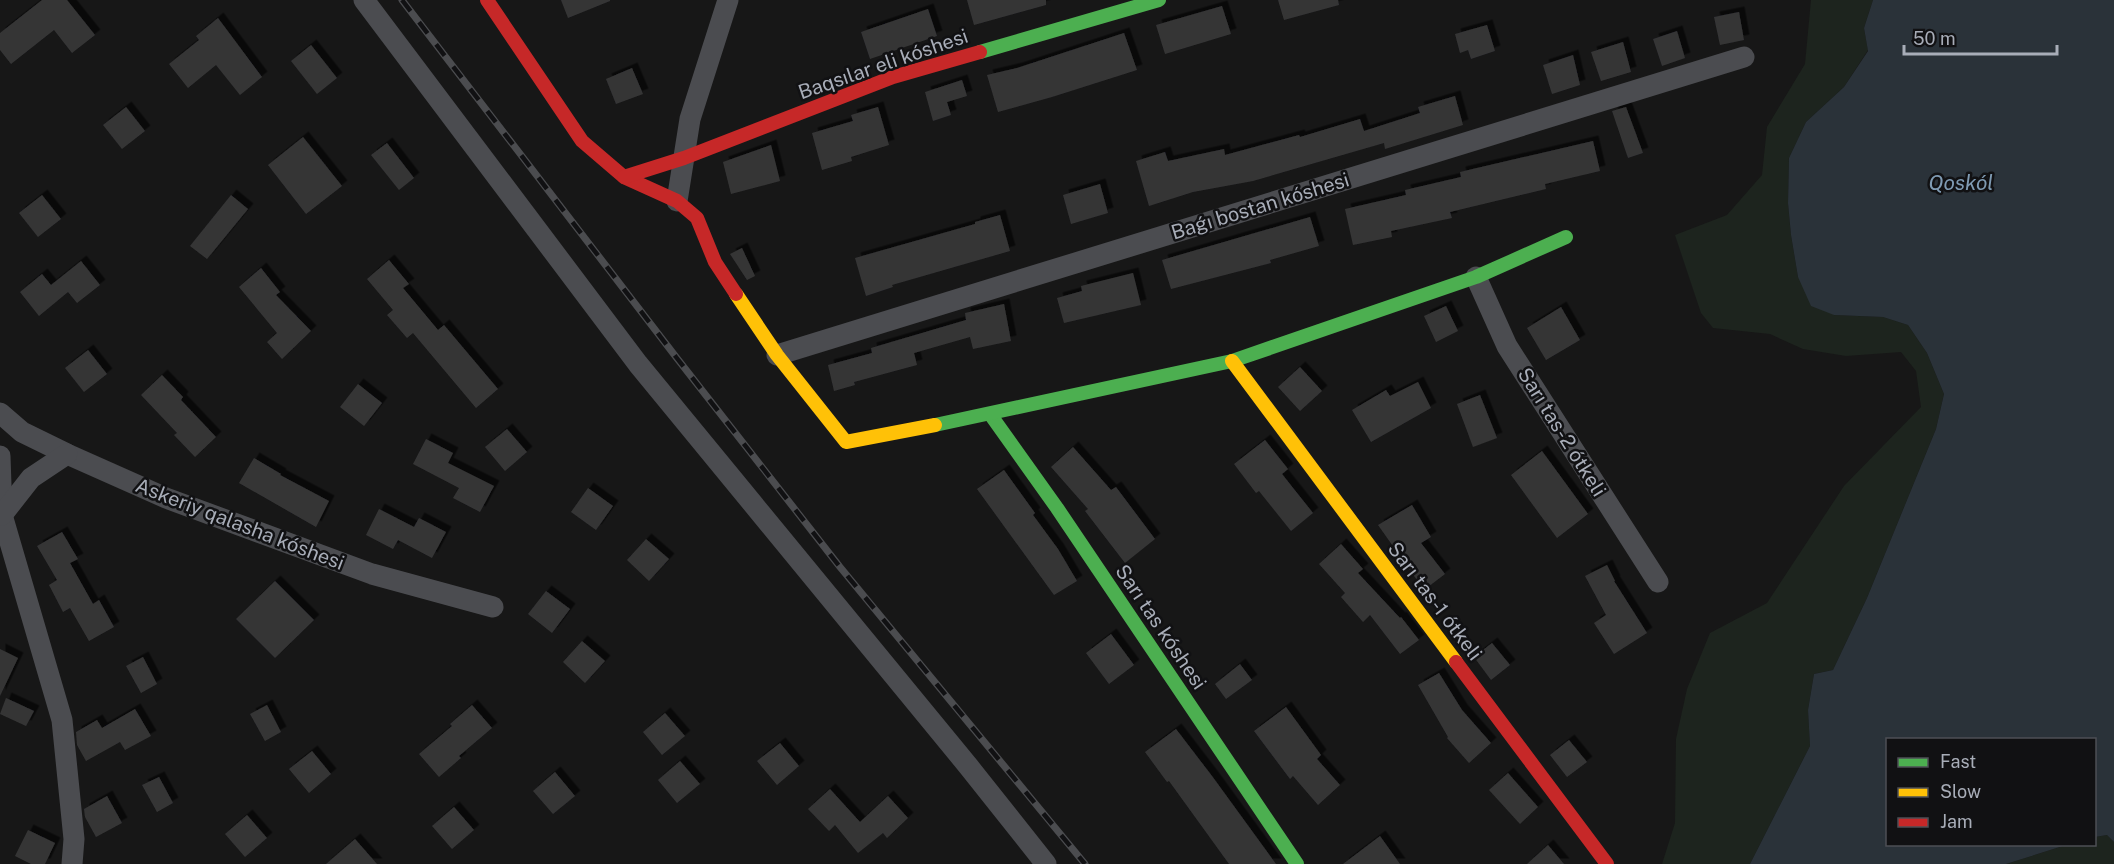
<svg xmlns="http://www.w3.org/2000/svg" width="2114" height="864" font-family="'Public Sans',sans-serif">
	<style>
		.green { fill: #1d241e }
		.water { fill: #2a3239 }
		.building { fill: #353536; filter: url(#shadow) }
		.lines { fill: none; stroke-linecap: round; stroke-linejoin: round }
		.street { stroke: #4b4c50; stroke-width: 21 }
		.fast { stroke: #4caf50; stroke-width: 14 }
		.slow { stroke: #ffc107; stroke-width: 14 }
		.jam { stroke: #c62828; stroke-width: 14 }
		.rail-casing { stroke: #4b4c4f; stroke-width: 7 }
		.rail { stroke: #111113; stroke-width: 4.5; stroke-dasharray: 14; stroke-linecap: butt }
		.labels { text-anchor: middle; stroke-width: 5; stroke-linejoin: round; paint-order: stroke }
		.street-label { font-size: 20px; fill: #a8adb8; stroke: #111113 }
		.water-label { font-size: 21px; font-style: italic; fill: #7f9bb3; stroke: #111113 }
	</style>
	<defs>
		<filter id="shadow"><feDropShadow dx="5.5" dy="-5.5" stdDeviation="0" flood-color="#0009"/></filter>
	</defs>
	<rect width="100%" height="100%" fill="#171717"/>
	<!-- green -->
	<g class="green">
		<polygon points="1811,0 1873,0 1864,28 1868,50 1844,87 1806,122 1789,158 1788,203 1791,235 1798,277 1834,315 1883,317 1908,325 1927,353 1944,394 1936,429 1867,598 1833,670 1814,674 1808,710 1810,746 1750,864 1662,864 1675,823 1676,739 1687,689 1710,633 1767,603 1844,486 1921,407 1916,371 1901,352 1846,356 1803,349 1770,334 1713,328 1701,313 1675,235 1727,215 1762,175 1767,127 1805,64"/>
		<polygon points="2107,835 2114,842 2114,864 2006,864 2066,845 2094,844 2095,837"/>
	</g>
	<!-- water -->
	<polygon class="water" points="1873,0 2114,0 2114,842 2107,835 2095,837 2094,740 1888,740 1888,844 2066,845 2006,864 1750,864 1810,746 1808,710 1814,674 1833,670 1867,598 1936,429 1944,394 1927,353 1908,325 1883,317 1834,315 1811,306 1798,277 1791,235 1788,203 1789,158 1806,122 1844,87 1868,51 1864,28"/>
	<!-- building -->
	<g class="building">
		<polygon points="42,0 67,0 95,35 72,53 54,30 11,64 0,50 0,33"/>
		<polygon points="561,0 610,0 610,1 568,18"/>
		<polygon points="967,0 1046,0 1046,5 974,25"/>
		<polygon points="1278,0 1338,0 1339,5 1284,20"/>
		<polygon points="1222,6 1231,34 1165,54 1156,25"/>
		<polygon points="928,9 937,36 870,59 861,32"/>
		<polygon points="1739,12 1744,40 1720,45 1714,17"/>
		<polygon points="218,18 262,77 240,95 216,65 188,88 169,64 199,40 196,36"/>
		<polygon points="1487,25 1495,51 1471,59 1468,50 1460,53 1455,34"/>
		<polygon points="1677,31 1685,58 1662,66 1653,39"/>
		<polygon points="1124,33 1137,70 1052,97 998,112 987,75 1017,68"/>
		<polygon points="1623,42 1631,72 1601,81 1591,52"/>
		<polygon points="311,45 337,78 317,94 291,61"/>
		<polygon points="1573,55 1580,85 1552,94 1543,65"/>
		<polygon points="632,68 643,94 616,104 606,79"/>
		<polygon points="962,80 967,96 947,102 951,115 933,121 925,92"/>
		<polygon points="1455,96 1463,125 1385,149 1384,143 1253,181 1193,192 1149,206 1136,161 1165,152 1168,161 1224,149 1225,155 1299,135 1300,137 1360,119 1364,131 1420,113 1418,107"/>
		<polygon points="126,107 145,131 122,149 103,125"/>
		<polygon points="878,107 889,145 851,157 852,161 822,170 812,133 853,121 851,115"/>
		<polygon points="1626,107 1643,153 1628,158 1612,111"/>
		<polygon points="303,137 342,186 306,214 268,165"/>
		<polygon points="1593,141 1600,171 1545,184 1546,189 1450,212 1452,218 1391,231 1392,237 1353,245 1345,209 1406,195 1405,190 1461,177 1460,172"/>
		<polygon points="387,143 414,178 399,190 371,155"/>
		<polygon points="771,145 780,181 731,194 723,162"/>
		<polygon points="1100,184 1108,213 1071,224 1063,195"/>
		<polygon points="42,195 61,219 38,237 19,213"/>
		<polygon points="231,195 248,209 207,259 190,246"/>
		<polygon points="1000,215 1010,251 892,285 893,287 866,296 855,258 975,224 975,222"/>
		<polygon points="1310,217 1319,246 1270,260 1271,263 1171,289 1162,260"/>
		<polygon points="742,248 755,276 747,280 730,254"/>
		<polygon points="389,260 409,284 403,288 438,330 444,325 498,389 476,408 413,333 407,338 387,315 393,310 367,279"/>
		<polygon points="81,261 100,285 77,303 68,292 39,316 20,292 42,274 51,285"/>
		<polygon points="261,268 280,292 276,295 311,331 282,359 267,342 277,333 239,287"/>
		<polygon points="1133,273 1141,305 1064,323 1057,298 1082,291 1081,286"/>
		<polygon points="1004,304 1011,341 973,349 970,337 914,353 917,365 854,382 855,385 834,391 828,365 872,353 871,348 966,320 965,313"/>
		<polygon points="1446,306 1458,331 1436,342 1424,316"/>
		<polygon points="1561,307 1580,340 1546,360 1527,328"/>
		<polygon points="88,350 107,374 84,392 65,368"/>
		<polygon points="1300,367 1322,391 1300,411 1278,387"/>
		<polygon points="162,375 183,397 181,400 216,437 195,457 174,435 177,433 141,395"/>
		<polygon points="1418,382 1431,408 1371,442 1352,410 1386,390 1390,396"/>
		<polygon points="358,384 382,403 364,426 340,407"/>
		<polygon points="1480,395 1497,438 1473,447 1457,404"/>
		<polygon points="507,429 527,452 505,471 485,447"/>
		<polygon points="426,439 453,453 448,463 494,486 480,512 453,498 459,488 413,464"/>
		<polygon points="1265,440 1288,469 1282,474 1313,513 1291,531 1259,491 1256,493 1234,464"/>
		<polygon points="1073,447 1111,490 1116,487 1155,539 1125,563 1085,511 1088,509 1051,467"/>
		<polygon points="1542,451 1588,514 1557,538 1511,475"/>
		<polygon points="254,458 281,474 280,475 329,501 316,527 239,483"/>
		<polygon points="1004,470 1035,513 1033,515 1058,549 1077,581 1054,595 977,489"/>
		<polygon points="588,488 613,506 596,530 571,512"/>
		<polygon points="1412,505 1431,537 1421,543 1445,574 1424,590 1378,525"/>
		<polygon points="379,509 414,527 419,518 446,532 432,558 398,540 393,549 366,535"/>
		<polygon points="62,532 78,559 70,563 93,604 99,600 114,627 89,641 70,608 63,612 49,585 57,580 37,546"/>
		<polygon points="646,539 669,559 649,581 627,560"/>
		<polygon points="1341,544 1363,569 1358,573 1400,618 1401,617 1419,640 1400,654 1370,615 1363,622 1341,597 1345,593 1319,564"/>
		<polygon points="1607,565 1615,581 1614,581 1647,633 1614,654 1594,623 1606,615 1585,576"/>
		<polygon points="275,581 314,620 275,658 236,619"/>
		<polygon points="546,591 570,609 552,633 528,614"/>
		<polygon points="1111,634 1134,665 1109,684 1086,653"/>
		<polygon points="582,641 605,661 585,683 563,662"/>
		<polygon points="1492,643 1510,665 1491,680 1474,657"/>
		<polygon points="0,649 18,658 0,696"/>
		<polygon points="143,657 157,684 141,693 126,666"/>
		<polygon points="1240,664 1252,680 1226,699 1215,684"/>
		<polygon points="1439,673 1462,710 1491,743 1469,763 1447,738 1448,737 1418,685"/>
		<polygon points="6,698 34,711 26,726 0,714"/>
		<polygon points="267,705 281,732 265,741 250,714"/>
		<polygon points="472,705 492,728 459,756 461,758 439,777 419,754 452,726 450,724"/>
		<polygon points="1286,707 1321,755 1317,759 1340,785 1318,805 1293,776 1290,779 1254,731"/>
		<polygon points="135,709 151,736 125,750 120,742 86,761 77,745 76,732 97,720 102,728"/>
		<polygon points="665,713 685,736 662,755 643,732"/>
		<polygon points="1176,729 1212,776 1276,864 1229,864 1169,781 1167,782 1145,752"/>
		<polygon points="1569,740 1587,762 1567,777 1550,755"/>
		<polygon points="780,743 799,766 777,785 757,761"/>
		<polygon points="312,751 331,774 309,793 289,769"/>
		<polygon points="680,761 700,784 677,803 658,780"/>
		<polygon points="555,772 575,796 553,814 533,791"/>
		<polygon points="1508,773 1538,807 1520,824 1489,790"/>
		<polygon points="159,777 173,803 157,812 142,785"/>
		<polygon points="830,789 860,822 888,796 908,818 887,838 883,833 858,853 835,825 829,831 808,809"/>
		<polygon points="107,796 122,823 96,837 85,817 84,809"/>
		<polygon points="454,807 474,830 452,849 432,826"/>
		<polygon points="247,815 267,838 245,857 225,834"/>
		<polygon points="28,830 55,843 45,864 31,864 15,856"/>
		<polygon points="1380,836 1400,864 1343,864"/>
		<polygon points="355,839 377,864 326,864"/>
		<polygon points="1548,845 1564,864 1527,864"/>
	</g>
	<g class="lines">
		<!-- street -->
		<g class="street">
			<polyline points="364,0 638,364 969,767 1046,864"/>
			<polyline points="677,201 690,119 728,0"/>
			<polyline points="1476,277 1507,346 1658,582"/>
			<polyline points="777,355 1744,57"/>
			<polyline points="0,413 22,432 67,454 166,498 372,574 493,607"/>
			<polyline points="0,456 2,515 62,720 74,839 72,864"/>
			<polyline points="2,515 31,478 67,454"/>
		</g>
		<!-- fast -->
		<g class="fast">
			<polyline points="980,52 1159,0"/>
			<polyline points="990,414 1057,508 1297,864"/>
			<polyline points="935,425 1232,361 1476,277 1566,237"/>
		</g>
		<!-- slow -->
		<g class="slow">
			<polyline points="736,294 777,355 846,442 935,425"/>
			<polyline points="1232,361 1456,662"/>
		</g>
		<!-- jam -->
		<g class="jam">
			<polyline points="487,0 582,141 624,177 677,201 697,218 715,262 736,294"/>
			<polyline points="624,177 684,158 893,77 980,52"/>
			<polyline points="1456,662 1607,864"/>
		</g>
		<!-- rail casing -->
		<g class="rail-casing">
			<polyline id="rail" points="402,0 676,357 840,567 1085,864"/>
		</g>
		<!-- rail -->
		<use href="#rail" class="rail"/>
	</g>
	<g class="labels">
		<!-- street labels -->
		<g class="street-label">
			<text transform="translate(883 64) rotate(-19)" y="7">Baqsılar eli kóshesi</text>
			<text transform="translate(1260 206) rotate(-17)" y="7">Baǵı bostan kóshesi</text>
			<text transform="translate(1562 432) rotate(58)" y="7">Sarı tas-2 ótkeli</text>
			<text transform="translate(240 524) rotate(21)" y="7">Askeriy qalasha kóshesi</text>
			<text transform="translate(1435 601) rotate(53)" y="7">Sarı tas-1 ótkeli</text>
			<text transform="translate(1161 627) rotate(56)" y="7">Sarı tas kóshesi</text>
		</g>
		<!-- water labels -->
		<g class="water-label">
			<text x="1961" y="190">Qoskól</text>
		</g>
	</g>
	<!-- legend -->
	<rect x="1886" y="738" width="210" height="108" fill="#111113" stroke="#4d4f55" stroke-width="1.5"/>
	<rect x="1898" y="758" width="30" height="9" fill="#4caf50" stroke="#4d4f55" stroke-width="1.5"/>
	<text x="1940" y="768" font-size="18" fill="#a8adb8">Fast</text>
	<rect x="1898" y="788" width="30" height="9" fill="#ffc107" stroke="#4d4f55" stroke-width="1.5"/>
	<text x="1940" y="798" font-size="18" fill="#a8adb8">Slow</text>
	<rect x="1898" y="818" width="30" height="9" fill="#c62828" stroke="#4d4f55" stroke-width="1.5"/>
	<text x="1940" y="828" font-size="18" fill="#a8adb8">Jam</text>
	<!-- scale -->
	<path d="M1904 45v9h153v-9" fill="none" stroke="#a8adb8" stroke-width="3"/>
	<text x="1913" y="45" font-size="18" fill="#a8adb8" stroke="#111113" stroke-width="4.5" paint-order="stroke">50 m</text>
</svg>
